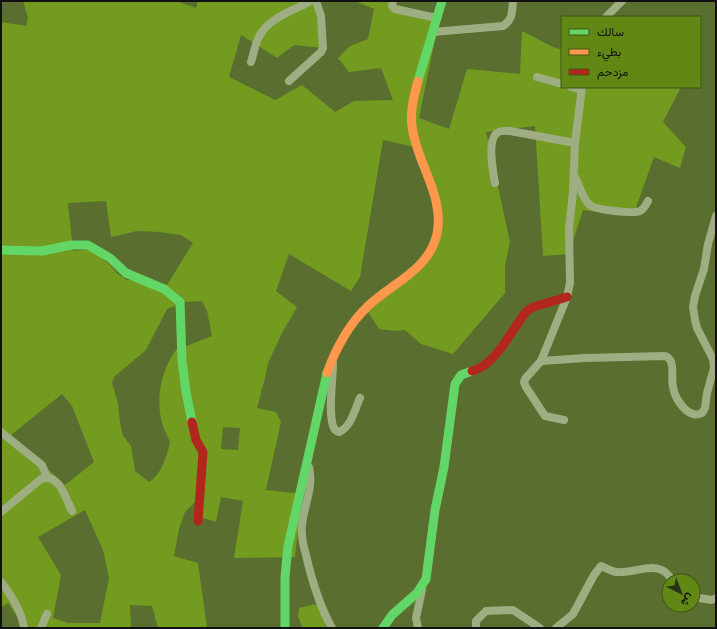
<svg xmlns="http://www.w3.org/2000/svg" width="717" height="629" font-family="Montserrat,Vazirmatn,sans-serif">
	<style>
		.green { fill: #739b1f; fill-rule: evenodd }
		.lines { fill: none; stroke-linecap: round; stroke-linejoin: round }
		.street { stroke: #9fad83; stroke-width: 8 }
		.fast { stroke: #63d668; stroke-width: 9 }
		.slow { stroke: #ff974d; stroke-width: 9 }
		.jam { stroke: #b3261e; stroke-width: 9 }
	</style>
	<rect width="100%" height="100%" fill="#596e2f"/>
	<!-- green -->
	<g class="green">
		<path d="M 23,1 L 176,1 L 196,8 L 198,1 L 320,1 L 322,48 L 294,45 L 277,58 L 241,35 L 229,77 L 275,100 L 302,85 L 335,112 L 354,101 L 393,100 L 381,68 L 349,72 L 338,58 L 350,46 L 368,39 L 374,9 L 355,1 L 394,1 L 392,10 L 439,19 L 419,118 L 449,129 L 467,69 L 520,74 L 522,31 L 553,47 L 562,50 L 562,87 L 681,87 L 663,122 L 686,147 L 680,168 L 654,157 L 633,216 L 583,210 L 569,254 L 543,256 L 535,126 L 486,132 L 510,242 L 505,265 L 505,293 L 453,354 L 421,344 L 405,330 L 396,331 L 379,329 L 366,309 L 428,258 L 439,206 L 415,147 L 383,140 L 360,277 L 351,291 L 289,254 L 276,291 L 297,307 L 282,333 L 268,363 L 265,378 L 257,408 L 276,412 L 281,422 L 266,490 L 302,494 L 295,557 L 234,558 L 243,501 L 221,497 L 216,522 L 203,518 L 199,498 L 185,512 L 179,529 L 174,556 L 198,563 L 207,628 L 158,628 L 152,606 L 130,605 L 131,628 L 25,628 L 8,603 L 1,607 L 1,22 L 26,26 L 28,18 ZM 106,201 L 111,237 L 137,231 L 159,232 L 181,235 L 193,243 L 167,285 L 146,279 L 127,280 L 117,273 L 110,265 L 91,249 L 73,251 L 68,203 ZM 202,301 L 207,311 L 212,336 L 176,350 C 162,369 156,396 161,418 C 162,426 167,435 170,442 C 168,454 160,477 149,482 L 135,471 L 131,446 L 123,436 L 120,423 L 118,403 L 112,383 L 114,377 L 146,350 L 167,309 L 186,302 ZM 62,394 L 72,406 L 94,462 L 65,485 L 11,435 ZM 223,427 L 240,428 L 238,450 L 221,449 ZM 85,510 L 103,550 L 109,578 L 100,623 L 68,623 L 53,618 L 61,575 L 38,537 Z"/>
		<polygon points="321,603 326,628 303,628 298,617 299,608"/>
	</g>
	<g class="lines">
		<!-- street -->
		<g class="street">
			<polyline points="393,1 392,6 395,9 437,18"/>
			<polyline points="606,17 622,1"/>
			<path d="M 433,32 L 503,26 C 513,20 512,11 513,1"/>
			<path d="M 251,62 C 254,53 255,43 260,35 C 270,17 294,11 310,1"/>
			<polyline points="537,77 562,84"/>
			<polyline points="289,81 321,52 323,48 321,16 316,1"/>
			<polyline points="571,87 581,90"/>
			<path d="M 574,175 C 579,184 583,200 590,205 C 595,210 634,214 640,211 C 644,209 646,205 648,201"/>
			<path d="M 495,183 C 493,172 487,140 497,133 C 500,130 506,131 510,131 L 575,143"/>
			<path d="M 541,361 L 585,358 L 665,356 C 668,357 670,359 671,362 C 674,370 671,379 673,387 C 675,399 688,420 702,413 L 705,408 L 707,393 L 714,368 L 713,359 L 697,328 L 695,320 L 693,307 L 695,296 L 704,269 L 708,244 L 716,216"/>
			<path d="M 333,363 C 333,380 328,410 333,426 C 334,429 336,431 339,432 C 351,427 355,409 360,398"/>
			<polyline points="564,420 545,416 526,387 524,382 525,379 541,361 567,297 570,283 569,229 573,192 575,143 582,87"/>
			<polyline points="1,432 42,465 47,477"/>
			<path d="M 309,467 C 314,487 304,505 302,525 C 301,535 303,545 306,555 C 312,581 319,605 332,628"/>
			<path d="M 1,512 L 41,479 C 59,472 66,499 72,511"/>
			<path d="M 1,582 C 11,595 22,611 24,628"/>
			<polyline points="693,597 712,600 716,598"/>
			<polyline points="41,628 47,614"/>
			<polyline points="418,628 416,618 422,590"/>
			<polyline points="476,628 476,621 486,611 513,610 540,628"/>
			<path d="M 556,628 L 573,614 L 594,575 L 601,566 C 606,568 612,572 617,572 C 636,574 661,557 672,581"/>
		</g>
		<!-- fast -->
		<g class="fast">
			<polyline points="418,81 442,1"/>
			<polyline points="1,250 42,251 71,245 88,245 110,258 126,273 164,289 180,302 182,361 186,392 192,422"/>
			<polyline points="285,628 285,577 288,546 327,373"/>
			<polyline points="383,628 392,615 417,593 426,579 435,510 444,467 455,384 461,375 472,371"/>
		</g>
		<!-- slow -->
		<path class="slow" d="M 327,373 C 336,348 348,325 368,306 C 392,283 429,270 437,234 C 445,196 416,162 412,126 C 410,110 414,96 418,81"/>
		<!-- jam -->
		<g class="jam">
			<path d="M 472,371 C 497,365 511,329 527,311 L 533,307 L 567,297"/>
			<polyline points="192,422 196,440 203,452 198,521"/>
		</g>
	</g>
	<!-- border -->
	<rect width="717" height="629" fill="none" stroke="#111111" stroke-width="4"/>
	<!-- legend -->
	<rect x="561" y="16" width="140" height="72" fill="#618815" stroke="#415813"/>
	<rect x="569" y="29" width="20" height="6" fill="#63d668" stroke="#415813"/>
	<text x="597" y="36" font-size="12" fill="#111111">سالك</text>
	<rect x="569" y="49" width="20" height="6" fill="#ff974d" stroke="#415813"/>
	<text x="597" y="56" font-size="12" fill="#111111">بطيء</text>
	<rect x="569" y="69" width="20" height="6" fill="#b3261e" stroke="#415813"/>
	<text x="597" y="76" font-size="12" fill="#111111">مزدحم</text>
	<!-- north arrow -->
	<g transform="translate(681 593) rotate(138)"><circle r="19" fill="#618815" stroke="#415813"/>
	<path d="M0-3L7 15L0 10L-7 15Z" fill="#2a321c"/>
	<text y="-6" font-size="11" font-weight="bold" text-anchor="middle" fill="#111111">ش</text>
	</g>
</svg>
